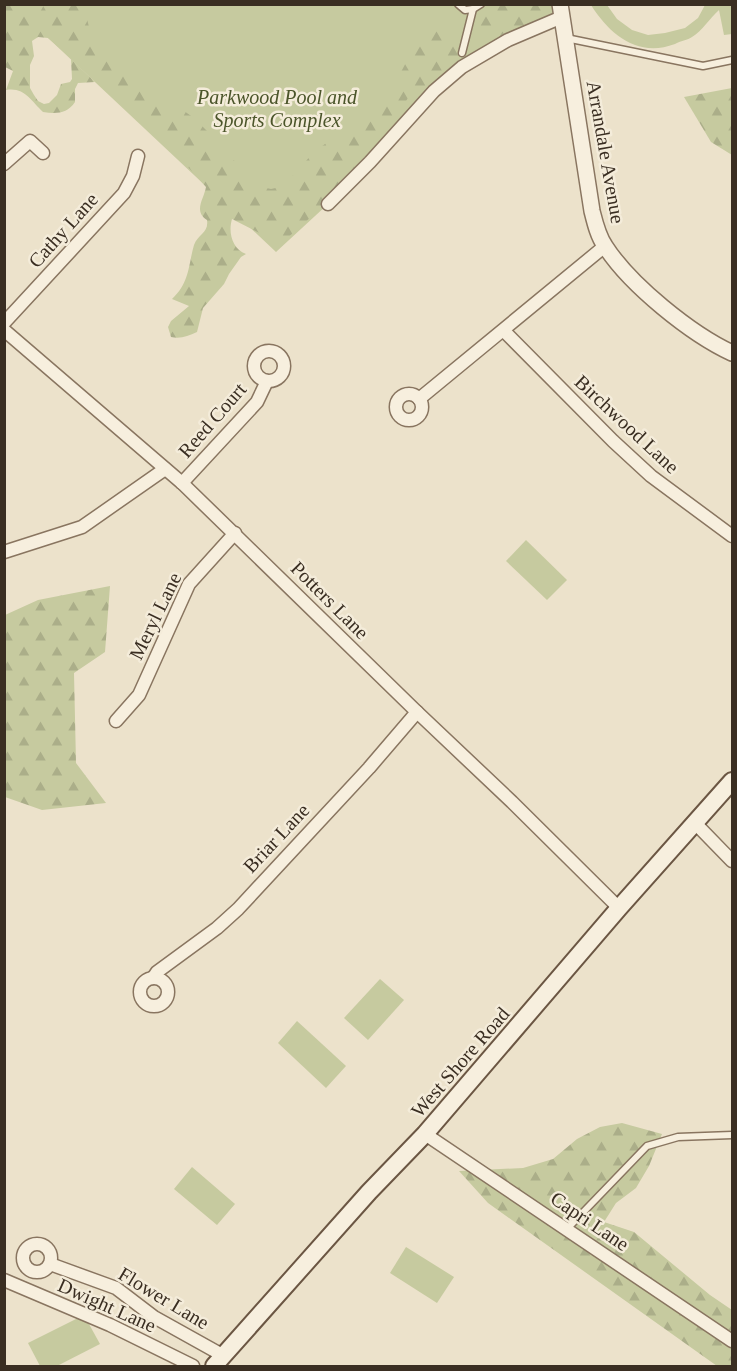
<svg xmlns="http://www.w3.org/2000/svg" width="737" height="1371" font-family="'Times New Roman',serif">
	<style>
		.green { fill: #c6ca9f }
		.forest { fill: url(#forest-firs) }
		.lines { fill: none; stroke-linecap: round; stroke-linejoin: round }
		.service-casing { stroke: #897560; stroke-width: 9 }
		.minor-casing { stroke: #897560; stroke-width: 15 }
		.tertiary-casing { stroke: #897560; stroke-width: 18 }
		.secondary-casing { stroke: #6b5643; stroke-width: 20 }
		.service { stroke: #f7efde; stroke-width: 6 }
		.minor { stroke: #f7efde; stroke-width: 12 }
		.tertiary { stroke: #f7efde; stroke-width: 15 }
		.secondary { stroke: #f7efde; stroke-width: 16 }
		.labels { text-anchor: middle; stroke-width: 5; stroke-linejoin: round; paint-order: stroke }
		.park-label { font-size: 20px; font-style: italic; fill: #4b552a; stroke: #f4ecda }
		.street-label { font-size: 20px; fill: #3a2e22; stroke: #f4ecda }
	</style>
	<defs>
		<pattern id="forest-firs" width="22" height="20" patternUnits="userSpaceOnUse" patternTransform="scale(1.5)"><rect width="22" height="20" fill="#c6ca9f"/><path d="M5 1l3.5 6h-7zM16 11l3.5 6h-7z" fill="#abae89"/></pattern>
	</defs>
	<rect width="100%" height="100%" fill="#ece2cb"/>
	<!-- green -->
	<g class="green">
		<polygon points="560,4 562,17 462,67 328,204 276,252 13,5"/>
		<path d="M 591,5 L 607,5 L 617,19 L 632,30 L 648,35 L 665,33 L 685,28 L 698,18 L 705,5 L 732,5 L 732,34 L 724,35 L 719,10 C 710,18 702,31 692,37 C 688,40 680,41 675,44 C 638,58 610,35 591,5 Z"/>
		<polygon points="526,540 567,580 547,600 506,561"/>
		<polygon points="380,979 404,1000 368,1040 344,1018"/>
		<polygon points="297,1021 346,1066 326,1088 278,1043"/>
		<polygon points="192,1167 235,1204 217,1225 174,1189"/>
		<polygon points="406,1247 454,1277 437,1303 390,1273"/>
		<polygon points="84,1315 100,1344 57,1366 40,1366 28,1343"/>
	</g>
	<!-- forest -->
	<g class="forest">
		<path d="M 506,4 L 547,4 L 554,10 L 553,15 L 491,45 L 483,46 L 479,44 C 474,32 474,15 487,8 C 492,5 501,5 506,4 Z"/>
		<path d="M 4,5 L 14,5 L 30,18 L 39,14 L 44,5 L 90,5 L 87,19 L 89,27 L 111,52 L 126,74 L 145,90 L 177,106 L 194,118 L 215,139 L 216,147 L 244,168 L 252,180 L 262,187 L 271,189 L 280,187 L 288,181 L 314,152 L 362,117 L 394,85 L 409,57 L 414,40 L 421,31 L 434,26 L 443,25 L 449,28 L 462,45 L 471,51 L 446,73 L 408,98 L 374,150 L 322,207 L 284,241 L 277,242 L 232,219 C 228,232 232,249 246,254 L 241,257 L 229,274 L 224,284 L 203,308 L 197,332 C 188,336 181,339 171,337 L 168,327 L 171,321 L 189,306 L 172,299 C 190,282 188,266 194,245 C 198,234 209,233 207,220 C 193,211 204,199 206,187 L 143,117 L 96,80 L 48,38 L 38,37 L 32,41 L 34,56 L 30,65 L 30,88 L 34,95 L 38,101 L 44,104 L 49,103 L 57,95 L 61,84 L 70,82 L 72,79 L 71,59 L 95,82 L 78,83 L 75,89 L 75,102 C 67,114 56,114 43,112 C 31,101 25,87 6,90 L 13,71 L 5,67 Z"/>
		<polygon points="732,88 732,155 711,142 684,97"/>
		<polygon points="110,586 105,652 74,673 76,763 106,803 42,810 5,797 5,615 38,600"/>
		<polygon points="622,1123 662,1134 649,1166 636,1188 616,1203 604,1222 634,1232 710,1295 732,1310 732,1366 717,1366 488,1203 459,1171 523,1168 553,1159 577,1139 600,1127"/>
	</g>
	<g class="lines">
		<!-- service casing -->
		<g class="service-casing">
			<g id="service">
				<polyline points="458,4 465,10 473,9 481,4"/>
				<polyline points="566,38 703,66 732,60"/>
				<polyline points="462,53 473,9"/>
				<polyline points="567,1229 647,1146 678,1137 732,1135"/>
			</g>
		</g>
		<!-- minor casing -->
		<g class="minor-casing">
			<g id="minor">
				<polyline points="4,164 30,141 43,153"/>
				<polyline points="328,204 370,162 434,91 462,67 508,40 562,17"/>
				<polyline points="4,323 124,193 133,176 138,156"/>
				<polyline points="4,330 182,483 417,712 512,802 619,908"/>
				<polyline points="504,331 613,441 651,476 732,536"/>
				<circle cx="269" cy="366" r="15"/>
				<circle cx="409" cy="407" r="13"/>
				<polyline points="419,399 605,246"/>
				<polyline points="182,483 257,402 267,381"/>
				<polyline points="4,552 82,527 165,469"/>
				<polyline points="116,721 139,695 189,584 235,533"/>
				<polyline points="695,823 732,861"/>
				<polyline points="153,978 157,972 217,928 238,909 369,768 417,712"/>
				<circle cx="154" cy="992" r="14"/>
				<polyline points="425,1134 732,1341"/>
				<circle cx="37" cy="1258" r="14"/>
				<polyline points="50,1264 116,1288 154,1317 224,1356"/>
				<polyline points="4,1280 110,1325 193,1366"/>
			</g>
		</g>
		<!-- tertiary casing -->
		<g class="tertiary-casing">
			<path id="tertiary" d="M 560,4 L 592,211 C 595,223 598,236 605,246 C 630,285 691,334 732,353"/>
		</g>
		<!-- secondary casing -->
		<g class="secondary-casing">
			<polyline id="secondary" points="214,1366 369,1192 425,1134 619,908 732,781"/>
		</g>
		<!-- service -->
		<use href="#service" class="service"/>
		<!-- minor -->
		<use href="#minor" class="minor"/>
		<!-- tertiary -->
		<use href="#tertiary" class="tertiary"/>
		<!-- secondary -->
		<use href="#secondary" class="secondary"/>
	</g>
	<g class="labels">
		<!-- park labels -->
		<g class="park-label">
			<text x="277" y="104">Parkwood Pool and<tspan x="277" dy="23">Sports Complex</tspan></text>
		</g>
		<!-- street labels -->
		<g class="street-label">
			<text transform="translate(606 152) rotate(80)" y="7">Arrandale Avenue</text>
			<text transform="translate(63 230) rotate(-48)" y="7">Cathy Lane</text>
			<text transform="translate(212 420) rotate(-49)" y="7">Reed Court</text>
			<text transform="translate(627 424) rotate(43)" y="7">Birchwood Lane</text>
			<text transform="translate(330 600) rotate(45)" y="7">Potters Lane</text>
			<text transform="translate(155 616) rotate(-64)" y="7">Meryl Lane</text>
			<text transform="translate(276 838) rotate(-47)" y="7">Briar Lane</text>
			<text transform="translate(460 1062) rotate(-49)" y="7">West Shore Road</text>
			<text transform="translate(590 1221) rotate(34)" y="7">Capri Lane</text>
			<text transform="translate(164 1298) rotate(31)" y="7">Flower Lane</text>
			<text transform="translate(107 1305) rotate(24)" y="7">Dwight Lane</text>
		</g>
	</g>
	<!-- border -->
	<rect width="737" height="1371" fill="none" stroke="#3a2e22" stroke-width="12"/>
</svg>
